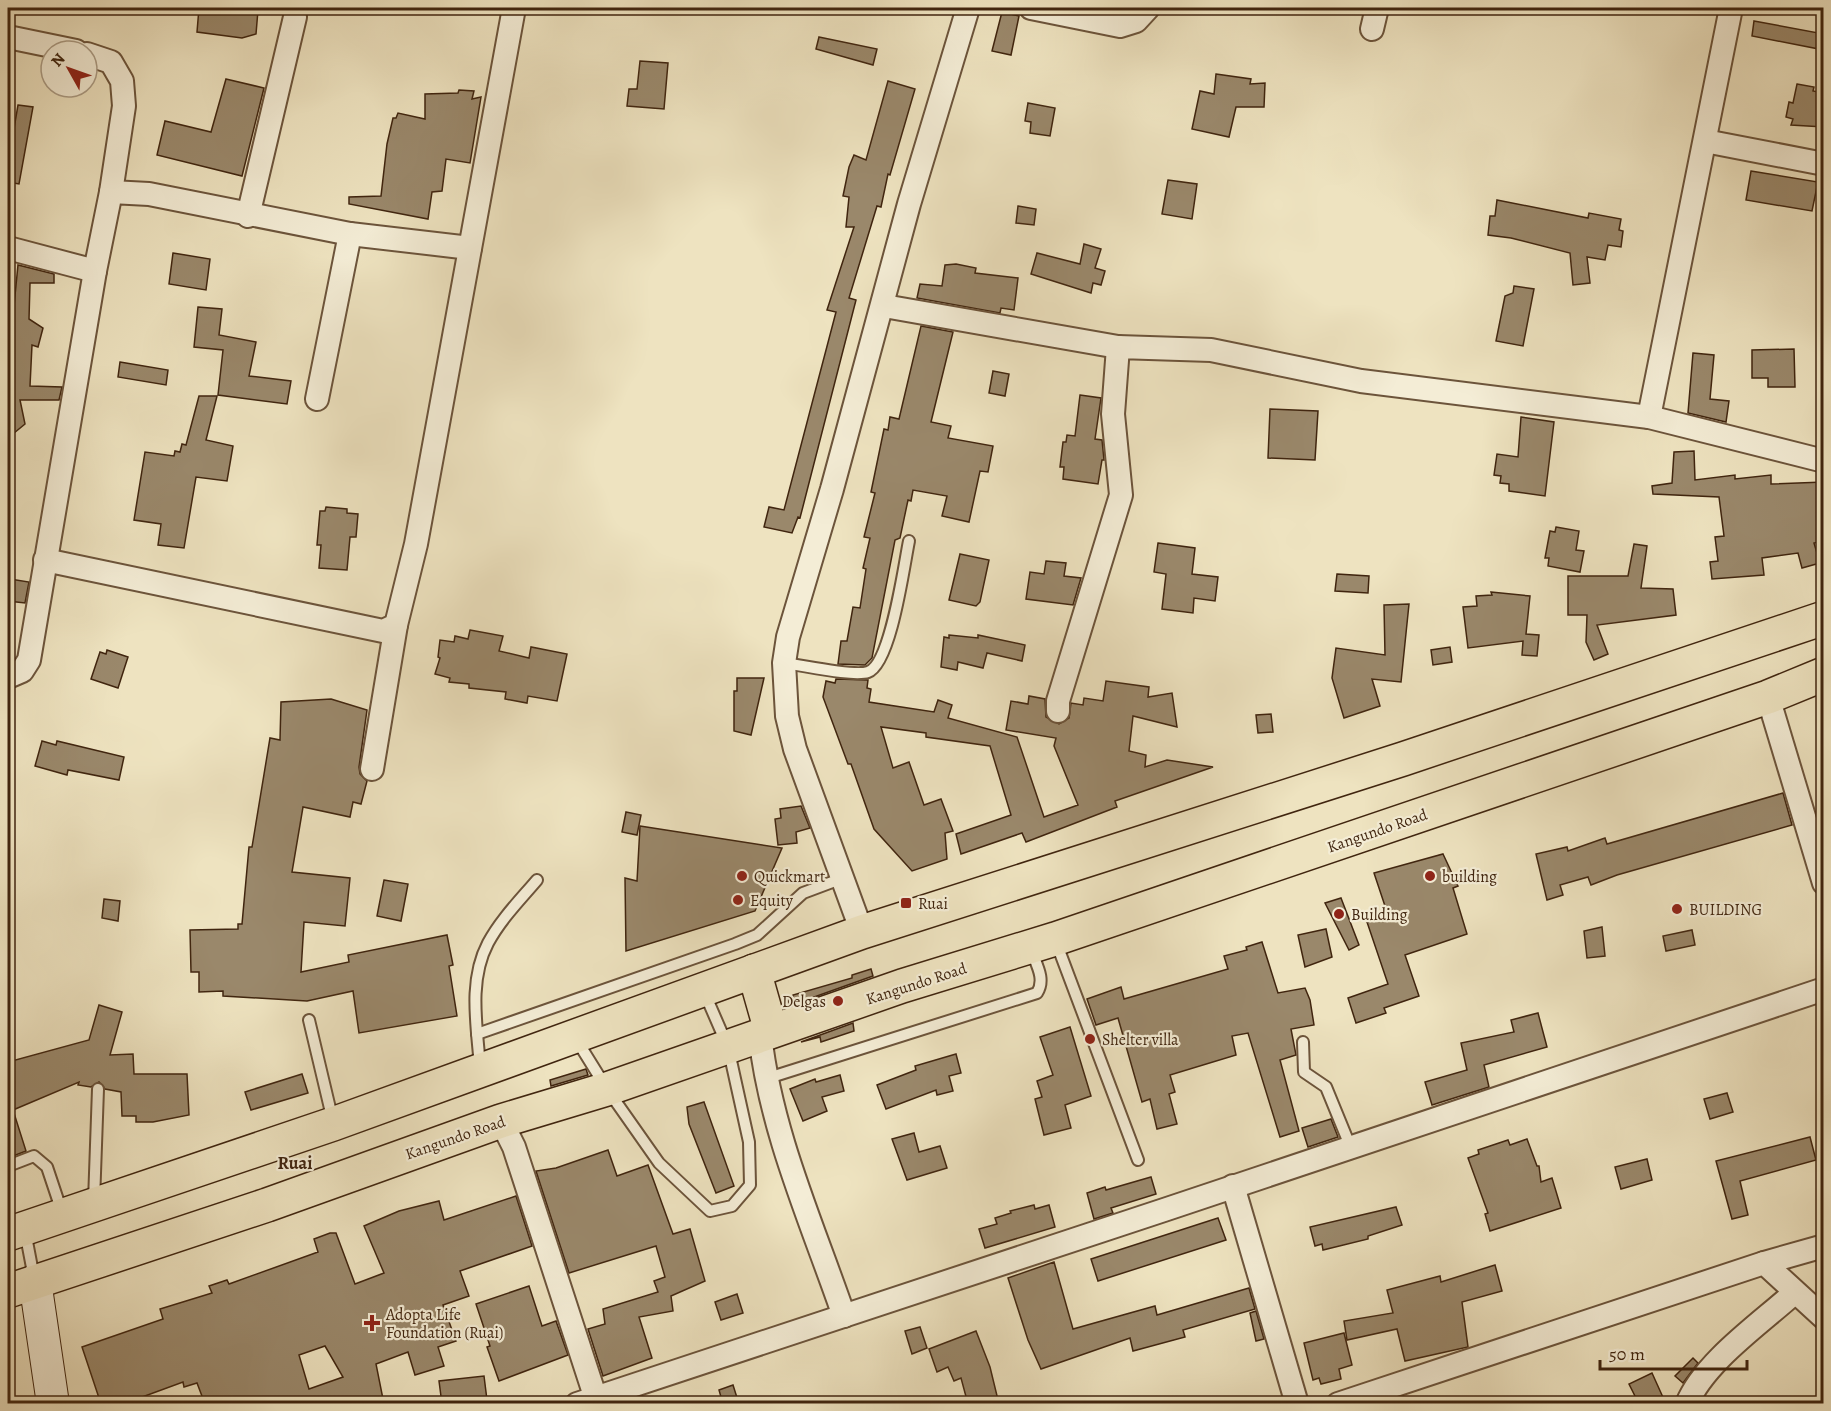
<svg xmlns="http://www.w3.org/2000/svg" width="1831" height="1411" font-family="Alegreya,serif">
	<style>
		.building { fill: #9a886b; stroke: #40250f; stroke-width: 1.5; fill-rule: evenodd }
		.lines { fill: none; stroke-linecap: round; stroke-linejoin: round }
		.lane-casing { stroke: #6c543b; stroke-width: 14 }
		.street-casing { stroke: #6c543b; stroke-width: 26 }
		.secondary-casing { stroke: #40250f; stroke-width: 34 }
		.highway-casing { stroke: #40250f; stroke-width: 36 }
		.lane { stroke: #f4edd6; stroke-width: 10 }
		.street { stroke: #f4edd6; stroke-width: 22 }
		.secondary { stroke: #f4edd6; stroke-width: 32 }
		.highway { stroke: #eee3c0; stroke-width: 33 }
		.poi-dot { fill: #8f2418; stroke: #f4edd6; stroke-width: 2 }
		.labels { text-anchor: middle; stroke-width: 4.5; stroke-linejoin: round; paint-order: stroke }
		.street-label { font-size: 16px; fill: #40250f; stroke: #f4edd6 }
		.poi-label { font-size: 16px; fill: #40250f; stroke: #f4edd6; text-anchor: start }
		.neighbourhood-label { font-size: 18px; font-weight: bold; fill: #40250f; stroke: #f4edd6 }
	</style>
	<rect width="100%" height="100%" fill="#eee3c0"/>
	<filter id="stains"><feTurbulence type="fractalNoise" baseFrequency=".00333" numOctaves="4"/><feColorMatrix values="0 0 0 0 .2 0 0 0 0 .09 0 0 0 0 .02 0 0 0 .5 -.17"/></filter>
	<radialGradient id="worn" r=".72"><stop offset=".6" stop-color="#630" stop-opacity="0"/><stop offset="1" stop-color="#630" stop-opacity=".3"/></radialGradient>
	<!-- building -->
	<g class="building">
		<polygon points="199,8 258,10 256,34 242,38 197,32"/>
		<polygon points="1002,12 1019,16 1011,55 992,51"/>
		<polygon points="1754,21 1824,34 1824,50 1752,36"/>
		<polygon points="819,37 877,49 873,65 816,49"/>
		<polygon points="640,61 668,63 664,109 627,106 629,89 637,89"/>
		<polygon points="1216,74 1251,79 1250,84 1265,83 1264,107 1236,107 1229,137 1192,129 1200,91 1214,94"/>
		<polygon points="226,79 264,88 242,176 157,155 165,121 211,132"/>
		<polygon points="888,81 915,89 890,175 888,174 881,207 877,206 849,298 856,300 800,518 798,517 792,533 764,527 769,507 784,510 836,312 827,310 854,227 846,227 849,197 843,196 849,167 854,155 866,160"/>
		<polygon points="1797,84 1814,87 1813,91 1824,93 1824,127 1791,125 1793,119 1786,117 1789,102 1793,103"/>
		<polygon points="459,90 474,91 472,99 481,97 470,163 446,159 442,191 432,192 428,219 349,204 349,197 381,196 387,144 393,118 396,118 398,113 425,119 425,94 458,93"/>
		<polygon points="1028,103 1055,108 1050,136 1030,133 1031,122 1025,121"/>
		<polygon points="18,105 33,107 19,184 8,182 8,139 12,140"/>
		<polygon points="1751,171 1818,182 1812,211 1746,200"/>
		<polygon points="1168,180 1197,184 1192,219 1162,214"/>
		<polygon points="1497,200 1588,218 1589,213 1621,219 1619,230 1623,231 1621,247 1608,245 1605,260 1587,257 1590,283 1573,285 1570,253 1511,238 1488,235 1490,216 1495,216"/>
		<polygon points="1018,206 1036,209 1034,225 1016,223"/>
		<polygon points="1084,244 1101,249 1095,268 1105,271 1101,285 1093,283 1091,293 1031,274 1037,253 1080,264"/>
		<polygon points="173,253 210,259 206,290 169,284"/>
		<polygon points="956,264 976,268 975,273 1018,278 1014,310 1001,308 1000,313 917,298 920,284 942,286 945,265"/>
		<polygon points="18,265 54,274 54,283 30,283 29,319 43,328 38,347 32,345 30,386 62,387 59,400 20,400 25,424 8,438 8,326 12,326"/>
		<polygon points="1514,286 1534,289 1523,346 1496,341 1505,296 1513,293"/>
		<polygon points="198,307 222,309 219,335 256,342 249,376 291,381 287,404 218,395 223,350 194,347"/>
		<polygon points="921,326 953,332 931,422 951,426 948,438 993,446 988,472 980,471 969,522 942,516 947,496 913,490 911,501 908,500 900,538 895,540 872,658 865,665 838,664 841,641 847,641 853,607 860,608 866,569 863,568 870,538 864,537 875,493 871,492 884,429 888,430 890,417 899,419"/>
		<polygon points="1794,349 1795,387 1768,387 1768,378 1752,378 1752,350"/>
		<polygon points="1693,353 1714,355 1710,399 1729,401 1726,422 1688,413"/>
		<polygon points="120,362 168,370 166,385 118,377"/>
		<polygon points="993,371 1009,374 1005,396 989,393"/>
		<polygon points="1080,395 1101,398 1095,439 1102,440 1104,460 1102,460 1098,484 1063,479 1064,467 1060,467 1063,442 1066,442 1067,435 1075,436"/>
		<polygon points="199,396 217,396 206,440 233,446 227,481 196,477 184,548 158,545 161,524 134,520 145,452 174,456 175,451 180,452 182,444 186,445"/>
		<polygon points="1270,409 1318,411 1315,460 1268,458"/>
		<polygon points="1521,417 1554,422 1545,496 1509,491 1509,484 1500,483 1501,476 1494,475 1497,454 1518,457"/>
		<polygon points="1694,451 1695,480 1735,475 1735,479 1771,475 1771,484 1824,482 1824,507 1819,508 1824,541 1814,543 1820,563 1802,568 1798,553 1762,558 1764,575 1712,579 1710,562 1718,561 1715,537 1724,536 1719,497 1653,494 1652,486 1672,483 1674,452"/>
		<polygon points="326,507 347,509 347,513 358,514 356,537 350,537 347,570 319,568 321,545 317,545 320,511 325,511"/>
		<polygon points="1556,527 1579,531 1576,550 1584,551 1580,572 1548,566 1549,558 1545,558 1550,531 1555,532"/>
		<polygon points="1158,543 1195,548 1192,574 1218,577 1215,601 1194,598 1193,613 1162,609 1166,574 1154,572"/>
		<polygon points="1634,544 1647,546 1641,588 1673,589 1676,615 1597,625 1608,654 1594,660 1586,642 1587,615 1568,615 1568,576 1628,576"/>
		<polygon points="960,554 989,560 980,602 976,606 949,600"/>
		<polygon points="1046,561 1066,563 1064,576 1081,578 1073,605 1026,599 1030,572 1044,574"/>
		<polygon points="1337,574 1369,576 1368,593 1335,591"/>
		<polygon points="10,579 29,582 25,603 8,601"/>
		<polygon points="1491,592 1530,596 1526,634 1539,635 1537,656 1522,655 1523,641 1468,648 1463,607 1477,606 1476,596 1492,595"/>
		<polygon points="1409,604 1401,682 1372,679 1380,706 1344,718 1332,678 1336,648 1385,655 1384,605"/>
		<polygon points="470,630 503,636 499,651 529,658 531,647 567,654 557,701 528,696 527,703 505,699 506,692 469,688 469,684 449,682 450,678 435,674 440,658 438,657 440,640 454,642 455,636 468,639"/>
		<polygon points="949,635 978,638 978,635 1025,645 1022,661 987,653 983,668 958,662 957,670 941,667 944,637 949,638"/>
		<polygon points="1450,647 1452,662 1433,665 1431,650"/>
		<polygon points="107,650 128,657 118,688 91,679 100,652 106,654"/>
		<polygon points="737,678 764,678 751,735 734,731 734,691 737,691"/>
		<polygon points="836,679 868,680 867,688 871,689 869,702 934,712 938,700 952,705 948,718 1017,737 1044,817 1078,805 1054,746 1056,738 1006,730 1011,701 1028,704 1029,696 1045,699 1046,717 1059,724 1069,718 1071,703 1083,705 1084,698 1103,701 1106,681 1149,687 1148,697 1172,693 1177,727 1133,716 1129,751 1146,755 1145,767 1167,760 1213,767 1115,801 1117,807 1026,842 1022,833 961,854 956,834 1011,815 990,746 926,737 926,733 881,727 893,768 909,762 924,805 941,799 953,831 945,833 947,859 912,871 874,829 851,764 848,764 823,697 826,681 835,683"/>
		<polygon points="331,699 367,710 359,767 360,774 367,781 361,804 353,802 350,817 303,807 292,872 350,878 345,926 304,922 301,972 349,962 348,955 447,935 453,965 449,966 457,1016 359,1033 353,991 307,1001 223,996 223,991 199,992 199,972 191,972 190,930 238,929 238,924 242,924 249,847 252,847 270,738 280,740 281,702"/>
		<polygon points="1271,714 1273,732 1258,733 1256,715"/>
		<polygon points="42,741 56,745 57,741 124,757 119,780 68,770 67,775 35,766"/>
		<polygon points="1783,793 1792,825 1617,875 1591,885 1588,877 1560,885 1563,895 1547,900 1536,854 1567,847 1568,851 1605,838 1607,844"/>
		<polygon points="801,806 810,828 796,832 797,843 778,845 775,819 781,818 780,809"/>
		<polygon points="626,812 641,815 637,835 622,832"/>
		<polygon points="640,826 782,848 755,911 626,951 625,878 637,881"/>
		<polygon points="1443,854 1458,886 1453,888 1467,934 1405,955 1419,996 1384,1008 1386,1013 1356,1023 1348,998 1388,984 1367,922 1388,915 1374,873"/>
		<polygon points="384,880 408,884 401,921 377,916"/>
		<polygon points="1341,898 1359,945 1349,950 1325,903"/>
		<polygon points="104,899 120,901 118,921 102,918"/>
		<polygon points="1602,927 1605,956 1587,958 1584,931"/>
		<polygon points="1326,929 1332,957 1305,967 1298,935"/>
		<polygon points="1692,930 1695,945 1666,951 1663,936"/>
		<polygon points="1262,942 1278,993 1305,988 1310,1000 1314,1025 1291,1029 1296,1055 1280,1060 1299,1131 1280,1137 1248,1033 1232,1036 1236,1055 1170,1075 1175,1092 1169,1094 1177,1124 1157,1129 1150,1099 1142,1102 1118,1018 1096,1025 1087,999 1121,987 1124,999 1228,969 1224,956 1247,950 1246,947"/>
		<polygon points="871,969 873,976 789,1006 788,1000 793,998 793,995 852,978 852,975"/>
		<polygon points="99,1005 122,1012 110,1055 133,1054 134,1074 187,1074 189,1115 153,1122 136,1122 136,1116 122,1116 121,1092 105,1089 99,1082 91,1087 78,1085 79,1082 13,1110 26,1151 8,1158 8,1062 89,1040"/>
		<polygon points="1538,1013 1547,1047 1484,1065 1489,1087 1432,1105 1425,1082 1467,1070 1461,1043 1514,1032 1511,1020"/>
		<polygon points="853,1023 854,1031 821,1042 820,1037 801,1042"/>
		<polygon points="1070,1027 1091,1096 1065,1105 1071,1128 1044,1135 1035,1099 1042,1097 1037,1081 1053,1075 1040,1037"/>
		<polygon points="956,1054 961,1073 949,1076 953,1091 937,1095 936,1090 886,1109 877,1085 916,1070 915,1066"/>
		<polygon points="586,1069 588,1075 551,1086 550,1080"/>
		<polygon points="302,1074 308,1093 251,1110 245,1092"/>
		<polygon points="840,1075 844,1091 822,1097 827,1111 803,1121 790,1089 815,1079 816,1082"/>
		<polygon points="1727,1093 1733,1112 1710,1119 1704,1099"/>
		<polygon points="704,1102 734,1186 716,1193 689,1124 687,1107"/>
		<polygon points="1331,1119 1338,1137 1308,1147 1302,1128"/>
		<polygon points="914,1133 919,1152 940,1146 947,1168 907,1180 892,1139"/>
		<polygon points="1810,1137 1816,1160 1740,1181 1748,1215 1732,1219 1716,1161"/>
		<polygon points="1527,1139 1537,1166 1539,1166 1541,1182 1552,1178 1561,1208 1490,1231 1485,1214 1488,1213 1468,1158 1479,1154 1478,1150 1508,1140 1510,1145"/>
		<polygon points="608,1150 617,1176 648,1165 673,1234 690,1229 705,1281 671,1296 673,1311 639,1317 652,1358 603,1376 588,1329 605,1324 603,1309 658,1292 654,1281 665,1277 656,1246 569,1273 536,1171 556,1168"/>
		<polygon points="1647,1159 1652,1180 1621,1189 1615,1167"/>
		<polygon points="1151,1177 1156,1194 1111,1208 1113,1213 1094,1219 1087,1193 1105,1187 1106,1190"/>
		<path d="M 516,1196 L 532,1246 L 460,1271 L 469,1296 L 443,1305 L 456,1341 L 438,1347 L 444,1366 L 415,1375 L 408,1352 L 376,1364 L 384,1404 L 205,1404 L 197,1383 L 184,1387 L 183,1382 L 134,1400 L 135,1404 L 101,1404 L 82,1347 L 163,1319 L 160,1309 L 212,1293 L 209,1286 L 227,1280 L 229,1284 L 318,1252 L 314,1239 L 330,1233 L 336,1233 L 355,1284 L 384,1273 L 364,1226 L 399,1211 L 439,1201 L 444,1220 ZM 325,1346 L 343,1377 L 309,1389 L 299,1355 Z"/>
		<polygon points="1034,1205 1035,1209 1049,1205 1055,1227 985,1248 979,1229 997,1224 995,1218 1011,1213 1010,1211"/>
		<polygon points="1396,1207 1402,1225 1368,1236 1368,1239 1323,1250 1322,1244 1315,1246 1310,1227"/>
		<polygon points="1218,1218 1226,1240 1098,1281 1091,1259"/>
		<polygon points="1054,1262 1073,1329 1155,1306 1157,1315 1249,1288 1255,1309 1183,1330 1185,1337 1133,1351 1130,1338 1041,1369 1028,1340 1008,1278"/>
		<polygon points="1495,1265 1502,1291 1462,1302 1468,1347 1405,1361 1397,1329 1347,1340 1344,1321 1393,1313 1387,1290 1440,1276 1441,1282"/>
		<polygon points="529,1286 542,1326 556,1321 568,1355 499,1381 487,1347 490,1346 476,1304"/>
		<polygon points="737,1294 743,1313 721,1320 715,1302"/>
		<polygon points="1256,1311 1264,1339 1256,1341 1250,1313"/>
		<polygon points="920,1327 927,1348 912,1354 905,1331"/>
		<polygon points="976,1331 990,1367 999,1404 968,1404 961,1378 954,1381 948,1367 937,1372 929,1349"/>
		<polygon points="1344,1333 1352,1365 1339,1369 1341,1379 1321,1384 1319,1378 1313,1380 1304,1343"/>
		<polygon points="1693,1358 1698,1363 1683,1383 1675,1376"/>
		<polygon points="1652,1373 1666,1404 1639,1404 1629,1384"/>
		<polygon points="484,1376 487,1400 442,1404 439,1381"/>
		<polygon points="733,1385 739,1404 723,1404 719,1390"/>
	</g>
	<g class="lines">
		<!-- lane casing -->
		<g class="lane-casing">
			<g id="lane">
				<path d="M 784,663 C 802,665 853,677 868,672 C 891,664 904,565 909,541"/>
				<polyline points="1056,942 1138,1160"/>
				<polyline points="309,1020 333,1121"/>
				<polyline points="477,1034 735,944 757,935 803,893 843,878"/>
				<polyline points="576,1039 607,1089 659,1163 710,1211 732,1206 750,1185 749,1142 728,1047 705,994"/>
				<polyline points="1303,1042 1304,1072 1326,1087 1351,1148"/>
				<path d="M 480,1067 C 477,1026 468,981 488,943 C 501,919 520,900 537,880"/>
				<path d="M 765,1079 L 1037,993 C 1046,979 1036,964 1031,950"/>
				<polyline points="8,1166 34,1156 47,1167 62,1212"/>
				<polyline points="94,1201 98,1089"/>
				<polyline points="25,1231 34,1278"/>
			</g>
		</g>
		<!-- street casing -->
		<g class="street-casing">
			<g id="street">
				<polyline points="1031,8 1120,26 1136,21 1148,8"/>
				<polyline points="1372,29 1377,8"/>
				<polyline points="8,37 76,51"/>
				<polyline points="87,54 111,62 122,81 124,106 111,192"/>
				<polyline points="1705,141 1824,164"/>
				<polyline points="248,216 295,17"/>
				<polyline points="8,248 95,271"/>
				<polyline points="884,306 1118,347"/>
				<polyline points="317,399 350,234"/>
				<polyline points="1649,417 1731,8"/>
				<polyline points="45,560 383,631 396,625 416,544 514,8"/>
				<polyline points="8,677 22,671 29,660 95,271 111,192 149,194 350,234 470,248"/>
				<polyline points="1768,697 1824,883"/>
				<polyline points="1058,711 1058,701 1121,495 1113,414 1118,347 1211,350 1361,381 1649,417 1824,461"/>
				<polyline points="372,769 396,625"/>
				<polyline points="862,932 795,749 787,716 784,663 788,637 832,489 909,204 968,8"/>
				<path d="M 760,1035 C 771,1133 812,1223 844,1316"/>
				<polyline points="501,1121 514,1147 596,1399"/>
				<polyline points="1233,1186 1297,1404"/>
				<polyline points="1764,1263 1824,1246"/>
				<polyline points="577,1404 1164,1210 1824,989"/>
				<polyline points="1338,1404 1764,1263 1824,1318"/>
				<path d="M 1687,1404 C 1704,1362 1761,1323 1794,1293"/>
			</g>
		</g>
		<!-- secondary casing -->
		<g class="secondary-casing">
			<polyline id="secondary" points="35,1281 53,1404"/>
		</g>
		<!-- highway casing -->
		<g class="highway-casing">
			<g id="highway">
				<polyline points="754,971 771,1031"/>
				<polyline points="8,1234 333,1124 862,932 1403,759 1824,618"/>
				<polyline points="8,1291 267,1205 501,1121 607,1089 902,986 1055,939 1768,697 1824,674"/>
			</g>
		</g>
		<!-- lane -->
		<use href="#lane" class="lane"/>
		<!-- street -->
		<use href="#street" class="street"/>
		<!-- secondary -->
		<use href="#secondary" class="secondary"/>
		<!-- highway -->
		<use href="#highway" class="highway"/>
	</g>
	<!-- markers -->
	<g class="poi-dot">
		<circle cx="742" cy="876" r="6"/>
		<circle cx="1430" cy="876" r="6"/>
		<circle cx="738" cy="900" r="6"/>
		<rect x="900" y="897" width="12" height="12" rx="3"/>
		<circle cx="1677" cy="909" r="6"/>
		<circle cx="1339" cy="914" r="6"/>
		<circle cx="838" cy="1001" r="6"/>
		<circle cx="1090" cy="1039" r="6"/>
		<path d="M369 1314h6v6h6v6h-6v6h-6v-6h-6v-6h6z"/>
	</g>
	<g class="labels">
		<!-- street labels -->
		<g class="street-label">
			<text transform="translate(1377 830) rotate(-19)" y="6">Kangundo Road</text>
			<text transform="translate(916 983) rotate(-18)" y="6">Kangundo Road</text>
			<text transform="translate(455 1137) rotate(-19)" y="6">Kangundo Road</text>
		</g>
		<!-- poi labels -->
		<g class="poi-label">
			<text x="754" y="882">Quickmart</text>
			<text x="1442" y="882">building</text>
			<text x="750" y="906">Equity</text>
			<text x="918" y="909">Ruai</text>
			<text x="1689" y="915">BUILDING</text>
			<text x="1351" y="920">Building</text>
			<text x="826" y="1007" text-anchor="end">Delgas</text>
			<text x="1102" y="1045">Shelter villa</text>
			<text x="386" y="1320">Adopta Life<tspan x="386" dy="18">Foundation (Ruai)</tspan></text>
		</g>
		<!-- neighbourhood labels -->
		<g class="neighbourhood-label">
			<text x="295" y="1169">Ruai</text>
		</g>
	</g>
	<!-- margin -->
	<rect width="1831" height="1411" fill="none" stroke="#eee3c0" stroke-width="30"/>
	<rect x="9" y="9" width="1813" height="1393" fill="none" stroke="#40250f" stroke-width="3"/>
	<rect x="15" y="15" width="1801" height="1381" fill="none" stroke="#40250f" stroke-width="1.5"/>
	<!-- north arrow -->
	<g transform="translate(69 69) rotate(310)"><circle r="28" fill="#f4edd6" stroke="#ac9d86" stroke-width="1.5"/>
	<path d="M0-4.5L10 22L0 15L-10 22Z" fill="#8f2418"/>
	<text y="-9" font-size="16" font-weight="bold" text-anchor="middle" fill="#40250f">N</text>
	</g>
	<!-- scale -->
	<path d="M1600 1360v9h147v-9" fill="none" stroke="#40250f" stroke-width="3"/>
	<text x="1609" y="1360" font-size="18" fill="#40250f" stroke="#f4edd6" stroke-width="4.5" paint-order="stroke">50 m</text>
	<rect width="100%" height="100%" filter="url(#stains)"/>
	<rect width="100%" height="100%" fill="url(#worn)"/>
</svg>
